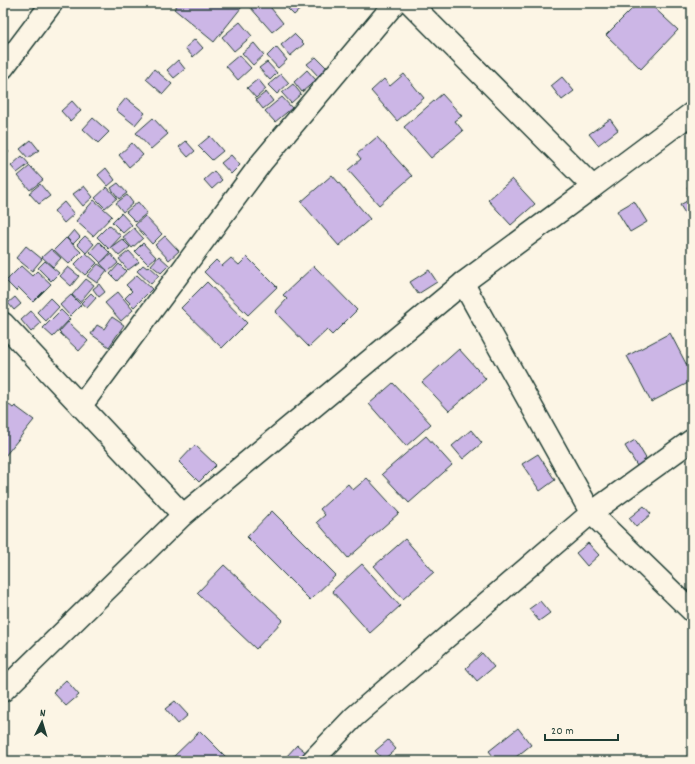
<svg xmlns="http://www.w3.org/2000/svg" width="695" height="764" font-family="Dekko,sans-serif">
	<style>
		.building { fill: #ccb6e6; stroke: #1f3d34 }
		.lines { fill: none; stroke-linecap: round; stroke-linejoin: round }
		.street-casing { stroke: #1f3d34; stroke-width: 24 }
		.street { stroke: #fcf5e5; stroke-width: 21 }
	</style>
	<rect width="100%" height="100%" fill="#fcf5e5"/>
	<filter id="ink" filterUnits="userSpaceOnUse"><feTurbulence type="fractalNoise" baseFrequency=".025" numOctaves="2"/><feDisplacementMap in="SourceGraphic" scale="8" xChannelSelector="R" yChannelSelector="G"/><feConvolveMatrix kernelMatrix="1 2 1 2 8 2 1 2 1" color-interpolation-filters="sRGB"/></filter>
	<g filter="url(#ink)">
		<!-- building -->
		<g class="building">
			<polygon points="179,3 245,3 214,42 174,9"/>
			<polygon points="255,3 267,3 283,23 272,32 250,7"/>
			<polygon points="282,3 307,3 294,15"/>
			<polygon points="638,3 649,3 678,30 641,69 606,35"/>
			<polygon points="240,22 252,36 234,51 222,37"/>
			<polygon points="294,34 304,44 290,56 281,45"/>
			<polygon points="195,39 203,48 193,57 185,48"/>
			<polygon points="254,43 264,55 253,65 242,53"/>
			<polygon points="276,47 287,60 278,68 267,56"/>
			<polygon points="239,55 251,68 238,80 226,66"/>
			<polygon points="316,57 327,68 318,76 307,64"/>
			<polygon points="178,60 185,69 174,78 167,70"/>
			<polygon points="267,62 277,73 270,80 259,68"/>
			<polygon points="154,69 172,84 163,94 146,79"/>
			<polygon points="307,70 316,80 302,92 294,82"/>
			<polygon points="281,74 289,83 277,94 268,85"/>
			<polygon points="404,74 424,98 397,121 371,91 384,79 390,86"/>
			<polygon points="562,77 574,91 562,100 551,86"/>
			<polygon points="258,79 266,89 256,98 247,88"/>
			<polygon points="293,84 301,94 291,103 282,93"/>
			<polygon points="266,92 273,101 263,109 256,100"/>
			<polygon points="442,94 462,116 455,121 463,131 431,158 404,127"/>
			<polygon points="282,97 292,108 275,122 265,111"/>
			<polygon points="126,98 145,113 135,125 116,110"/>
			<polygon points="72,101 81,111 70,121 61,111"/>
			<polygon points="93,118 109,132 98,143 83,129"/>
			<polygon points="153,118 168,134 151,149 136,133"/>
			<polygon points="610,119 618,130 598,145 589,134"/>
			<polygon points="210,136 223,151 212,160 198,146"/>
			<polygon points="377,137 412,176 379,205 348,170 361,159 357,154"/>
			<polygon points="31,140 39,150 28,158 20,149"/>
			<polygon points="186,141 195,151 188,157 179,147"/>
			<polygon points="132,143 143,155 129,167 119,155"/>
			<polygon points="3,146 9,152 3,157"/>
			<polygon points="231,155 240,165 231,174 221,163"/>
			<polygon points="22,156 29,164 17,173 11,166"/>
			<polygon points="30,166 43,180 30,190 18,176"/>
			<polygon points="106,168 115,180 108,186 98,175"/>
			<polygon points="214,171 222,180 212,189 204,180"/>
			<polygon points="332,175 370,219 339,246 301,202"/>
			<polygon points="512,179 535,204 511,225 488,200"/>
			<polygon points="118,183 127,193 119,199 111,188"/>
			<polygon points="40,184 50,196 39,204 29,193"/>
			<polygon points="692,184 692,196 687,187"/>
			<polygon points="84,186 93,197 83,206 73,194"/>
			<polygon points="107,187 117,198 105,208 95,198"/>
			<polygon points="127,195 133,203 123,212 116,203"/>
			<polygon points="692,198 692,218 689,220 680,205"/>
			<polygon points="94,200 112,216 93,236 76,221"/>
			<polygon points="634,201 647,222 630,232 617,211"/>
			<polygon points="64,202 74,214 64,223 54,211"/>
			<polygon points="138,202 147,213 136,222 126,212"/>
			<polygon points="121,213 132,225 123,233 112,222"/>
			<polygon points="145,216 162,234 152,244 135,225"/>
			<polygon points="109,225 121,236 109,249 97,237"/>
			<polygon points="134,228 143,238 132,248 123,237"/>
			<polygon points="74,230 80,237 73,244 67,238"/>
			<polygon points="85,236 94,244 86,253 77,244"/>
			<polygon points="165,236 179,251 169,260 155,245"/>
			<polygon points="66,238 81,252 69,264 54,250"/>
			<polygon points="122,239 130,247 119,256 111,247"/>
			<polygon points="99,242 110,253 101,263 90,252"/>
			<polygon points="143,243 156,257 148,264 135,251"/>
			<polygon points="26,246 42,259 32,271 16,258"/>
			<polygon points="51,249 61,258 53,267 42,257"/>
			<polygon points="129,251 139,262 128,270 119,259"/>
			<polygon points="86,253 97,263 85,275 74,265"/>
			<polygon points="111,254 118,263 108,272 100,263"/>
			<polygon points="159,256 169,265 161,273 151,265"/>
			<polygon points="247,257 277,287 248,315 204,272 216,260 222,266 231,258 239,265"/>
			<polygon points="45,261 59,273 51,281 38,268"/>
			<polygon points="98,264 107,270 97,283 87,276"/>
			<polygon points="119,264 126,271 117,281 110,274"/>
			<polygon points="143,265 147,268 149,266 159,275 151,284 137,271"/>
			<polygon points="21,266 32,276 37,271 51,284 33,302 19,288 16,291 6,281"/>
			<polygon points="314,266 357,310 332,335 327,330 309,347 275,312 287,299 283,295"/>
			<polygon points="68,267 79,276 71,286 60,276"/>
			<polygon points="429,270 437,282 418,294 410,282"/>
			<polygon points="137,275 152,289 134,307 125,298 132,291 126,285"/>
			<polygon points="86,279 94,285 80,302 72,295"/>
			<polygon points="207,282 247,323 222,348 181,308"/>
			<polygon points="99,284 105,292 99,297 93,289"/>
			<polygon points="118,292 133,310 121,321 105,303"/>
			<polygon points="91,293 96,298 87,308 81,303"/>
			<polygon points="71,295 81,305 70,316 60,305"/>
			<polygon points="15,297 21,304 14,310 8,303"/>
			<polygon points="50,298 59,307 46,321 37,312"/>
			<polygon points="61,310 70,319 53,337 43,328"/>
			<polygon points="31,311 41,323 31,332 21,320"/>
			<polygon points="112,317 124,325 109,347 91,334 97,325 104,329"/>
			<polygon points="68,322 88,341 79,351 59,332"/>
			<polygon points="670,333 692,375 692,381 651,402 627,356"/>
			<polygon points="459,349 486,379 449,411 422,382"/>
			<polygon points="393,383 431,424 406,446 369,404"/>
			<polygon points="3,400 13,408 15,406 34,420 5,456 3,455"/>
			<polygon points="471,430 482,443 463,459 452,446"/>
			<polygon points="426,436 452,465 409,503 382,474"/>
			<polygon points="635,440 647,460 637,466 625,446"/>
			<polygon points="195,445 216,465 199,482 179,462"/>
			<polygon points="538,454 555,480 540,491 522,464"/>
			<polygon points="367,478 399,513 348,558 317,522 325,515 320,509 348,484 353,490"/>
			<polygon points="644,506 651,514 636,527 629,518"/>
			<polygon points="272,511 336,575 310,600 247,537"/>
			<polygon points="405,539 434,572 403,599 374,566"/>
			<polygon points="588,543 599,555 587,566 576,553"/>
			<polygon points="362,564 400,606 370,633 332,591"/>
			<polygon points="224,565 283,620 256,649 197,593"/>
			<polygon points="540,601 550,613 539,621 529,609"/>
			<polygon points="482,653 494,667 477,681 466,668"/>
			<polygon points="66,680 79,695 66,706 53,692"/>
			<polygon points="175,701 188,715 178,724 165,709"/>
			<polygon points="518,728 531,745 511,761 497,761 489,751"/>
			<polygon points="200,731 230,761 173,761 171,759"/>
			<polygon points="388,740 396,749 383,760 375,751"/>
			<polygon points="297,745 309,755 303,761 290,761 286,757"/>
		</g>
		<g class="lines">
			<!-- street casing -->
			<g class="street-casing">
				<g id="street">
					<polyline points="410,3 593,187 692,113"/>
					<polyline points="3,68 52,3"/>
					<polyline points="463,283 591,513 692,611"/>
					<polyline points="3,323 183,515 3,691"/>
					<polyline points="81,406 262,162 395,3"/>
					<polyline points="183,515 463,283 593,187"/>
					<polyline points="312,761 354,717 591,513 692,440"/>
				</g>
			</g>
			<!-- street -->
			<use href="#street" class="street"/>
		</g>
	</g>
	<!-- margin -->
	<rect width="695" height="764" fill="none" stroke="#fcf5e5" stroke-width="16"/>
	<rect x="8" y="8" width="679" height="748" fill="none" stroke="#1f3d34" stroke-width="1.5" filter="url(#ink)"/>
	<!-- north arrow -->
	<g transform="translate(42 722) rotate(5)" stroke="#fcf5e5" stroke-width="3" paint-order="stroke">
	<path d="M0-3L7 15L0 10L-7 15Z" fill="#1f3d34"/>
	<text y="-6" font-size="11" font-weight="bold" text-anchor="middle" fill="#1f3d34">N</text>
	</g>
	<!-- scale -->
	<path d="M545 734v6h73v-6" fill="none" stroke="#1f3d34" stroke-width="2"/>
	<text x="551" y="734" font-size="12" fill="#1f3d34" stroke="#fcf5e5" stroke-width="3" paint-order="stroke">20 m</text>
</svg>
